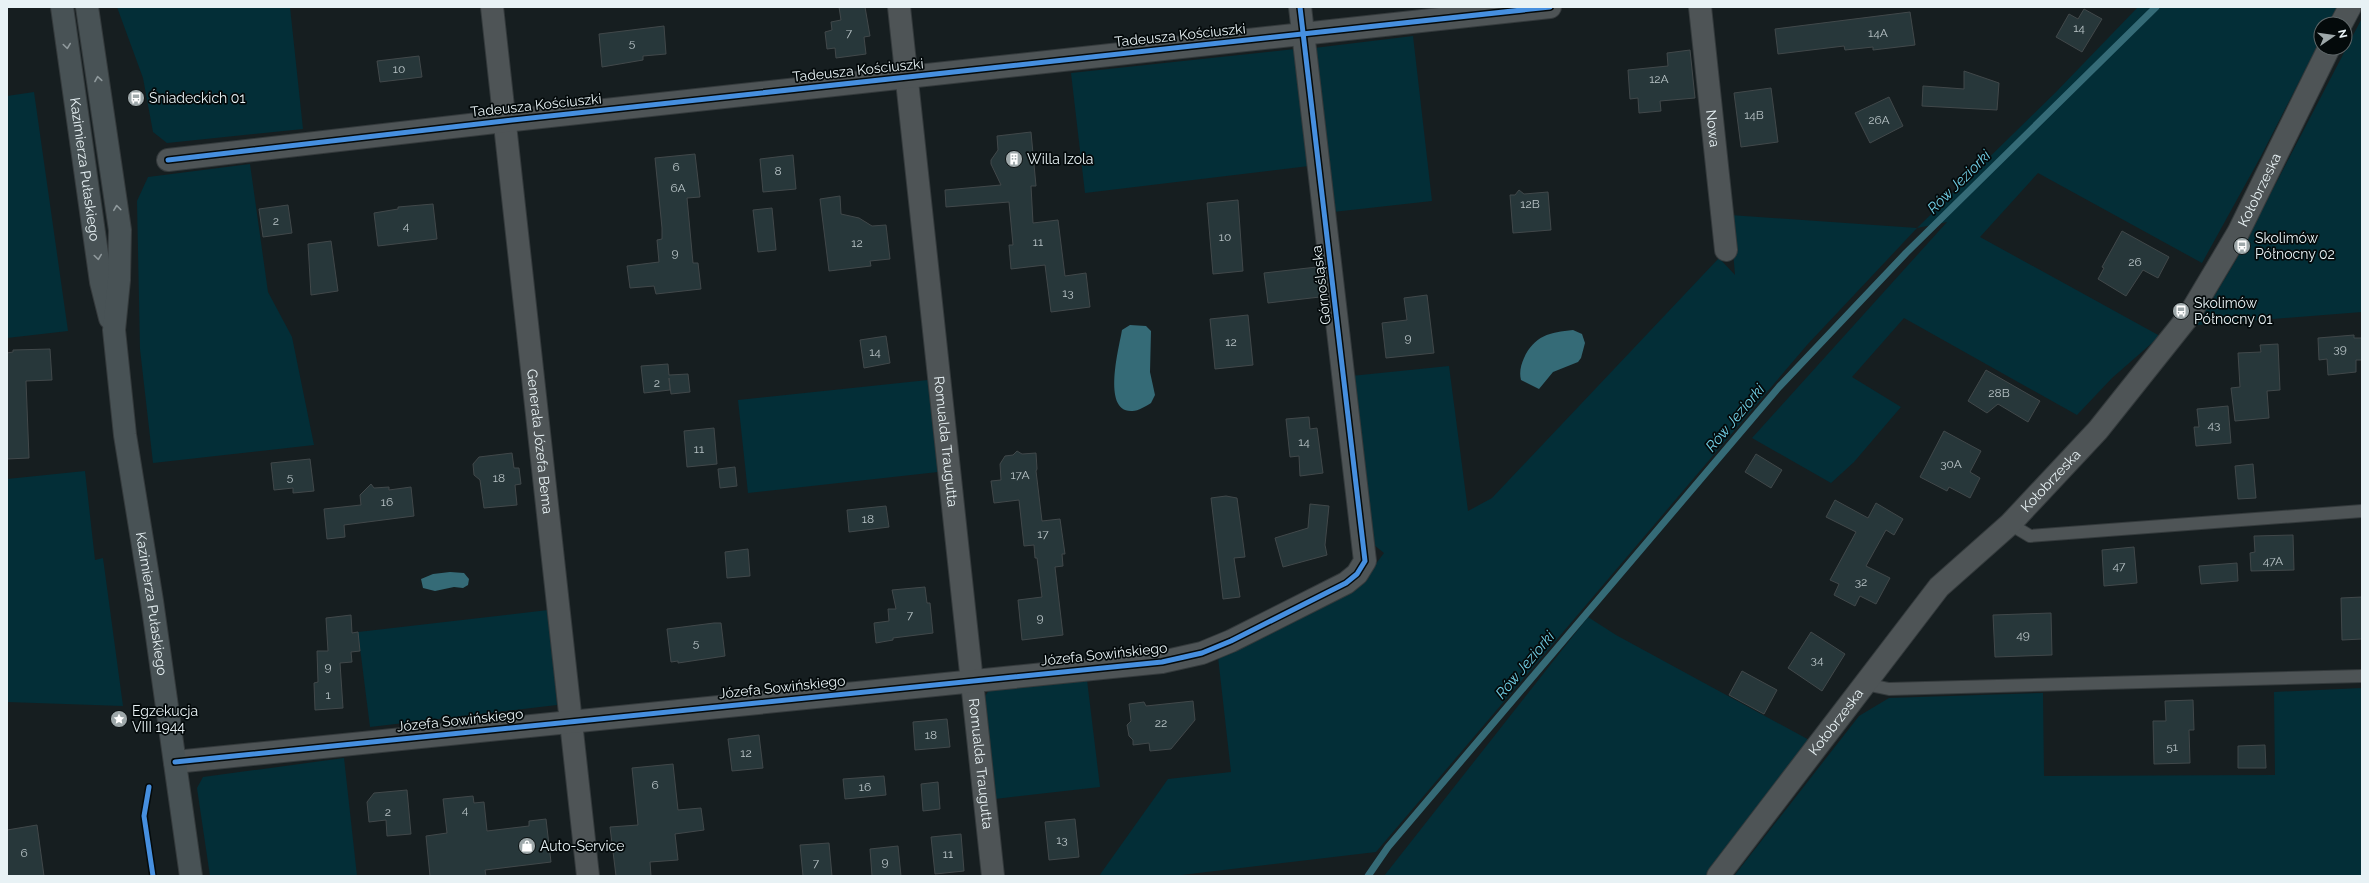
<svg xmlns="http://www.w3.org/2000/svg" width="2369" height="883" font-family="Raleway,sans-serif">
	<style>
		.green { fill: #032e37 }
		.water { fill: #356b77 }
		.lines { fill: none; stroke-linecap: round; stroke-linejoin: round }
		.stream { stroke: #356b77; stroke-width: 7 }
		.building { fill: #27373a; stroke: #41484a }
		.lane-casing { stroke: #343a3c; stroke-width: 14 }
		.street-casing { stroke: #343a3c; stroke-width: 24 }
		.secondary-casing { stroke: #343a3c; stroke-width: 24 }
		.lane { stroke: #4e5456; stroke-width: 12 }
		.street { stroke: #4e5456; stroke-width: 22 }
		.secondary { stroke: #485255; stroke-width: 22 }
		.cycleway-casing { stroke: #040a0b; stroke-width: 8 }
		.cycleway { stroke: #468fdf; stroke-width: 5 }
		.oneway { stroke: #909a9d }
		.labels { text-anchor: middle; stroke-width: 3.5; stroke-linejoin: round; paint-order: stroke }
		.number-label { font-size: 12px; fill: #b8c3c6 }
		.street-label { font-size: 14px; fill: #e8f2f5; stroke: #040a0b }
		.poi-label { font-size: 14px; fill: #e8f2f5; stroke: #040a0b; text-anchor: start }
		.water-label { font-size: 15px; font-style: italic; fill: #71cee4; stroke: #040a0b }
	</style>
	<rect width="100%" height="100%" fill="#161e20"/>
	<!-- green -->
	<g class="green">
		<polygon points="117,7 290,7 303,129 167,143 153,132 143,78"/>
		<polygon points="2138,7 2337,7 2329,24 2321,24 2321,39 2261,156 2202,263 2038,173 1980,237 2160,336 2112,378 2077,415 1904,318 1852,377 1901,407 1854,462 1831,483 1752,438 1947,222 1917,228 1807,345 1376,852 1173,876 1099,876 1168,779 1231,772 1218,657 1362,582 1384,553 1368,540 1351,376 1449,366 1468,511 1492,498 1719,258 1735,275 1730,215 1917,228 2056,92"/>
		<polygon points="2362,18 2362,312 2197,325 2236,260"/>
		<polygon points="1413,36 1432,201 1333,212 1314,48"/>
		<polygon points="1295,49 1309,166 1085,193 1071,73"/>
		<polygon points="34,92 68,331 7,338 7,96"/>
		<polygon points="250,164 268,292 292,337 314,445 153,463 140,349 137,201 148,177"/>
		<polygon points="928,380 938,472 748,493 738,400"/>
		<polygon points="85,471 95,560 103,558 123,706 7,702 7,479"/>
		<polygon points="548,610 557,705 370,727 358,632"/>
		<polygon points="1588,617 1616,635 1811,741 1709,876 1384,876"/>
		<polygon points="1087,680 1100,787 995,799 984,698 989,690"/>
		<polygon points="2362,688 2362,876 1734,876 1859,716 1889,698 2043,693 2044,776 2275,775 2274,692"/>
		<polygon points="344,758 357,876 210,876 197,788 203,777"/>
	</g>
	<!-- water -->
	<g class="water">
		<path d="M 1130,325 L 1146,326 L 1151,331 L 1150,372 L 1155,395 L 1151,403 C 1146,406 1137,412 1131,411 C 1102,411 1119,348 1122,330 Z"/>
		<path d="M 1573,330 L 1582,334 L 1585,343 L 1581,358 L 1578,362 L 1553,372 L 1539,389 L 1521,380 C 1519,372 1521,365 1524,358 C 1534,336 1550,332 1573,330 Z"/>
		<polygon points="450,572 464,573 469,579 468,585 463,588 454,587 435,591 423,588 421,579 433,574"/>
	</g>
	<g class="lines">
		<!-- stream -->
		<polyline class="stream" points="1368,876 1388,847 1779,387 1906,253 2156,7"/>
	</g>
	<!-- building -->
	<g class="building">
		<polygon points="839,7 865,7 870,36 864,37 866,54 836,58 835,48 827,49 825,32 832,30 831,22 841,20"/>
		<polygon points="2084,9 2102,19 2082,52 2056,37 2069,14 2078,19"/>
		<polygon points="1910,12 1915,45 1873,50 1873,47 1845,50 1844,46 1778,54 1775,29"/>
		<polygon points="664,26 666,54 643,56 643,60 602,67 599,34"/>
		<polygon points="1690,50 1695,98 1660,101 1661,111 1639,113 1638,98 1630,99 1628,70 1668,66 1667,53"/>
		<polygon points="419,56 422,77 380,82 377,61"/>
		<polygon points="1964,71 1999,83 1997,110 1922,106 1923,86 1964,89"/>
		<polygon points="1771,88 1778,142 1741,147 1734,93"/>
		<polygon points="1889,97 1903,126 1870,143 1855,113"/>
		<polygon points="1031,132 1036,186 1031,186 1033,223 1058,220 1065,276 1086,273 1090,307 1051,312 1045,265 1011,269 1009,245 1013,245 1009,202 946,207 945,190 1001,185 991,164 991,160 998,150 997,136"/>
		<polygon points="695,154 700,197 687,198 693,263 698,263 701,289 656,294 654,286 630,288 627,266 659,262 657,240 662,239 662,228 655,158"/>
		<polygon points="793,155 796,189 763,192 760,159"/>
		<polygon points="1519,190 1524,194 1548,192 1551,230 1513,233 1510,195 1515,195"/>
		<polygon points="840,196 841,214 859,218 872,226 886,225 890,259 870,261 871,266 829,271 820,199"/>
		<polygon points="1238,200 1243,271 1213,274 1207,203"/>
		<polygon points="433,204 437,239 378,246 374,213 398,209 398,207"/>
		<polygon points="288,205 292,233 263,237 259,209"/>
		<polygon points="772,208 776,250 758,252 753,210"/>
		<polygon points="2122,231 2169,257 2158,278 2143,270 2126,296 2098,279 2104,268 2102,267"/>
		<polygon points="331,241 338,291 311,295 308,244"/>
		<polygon points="1317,267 1320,297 1268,303 1264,273"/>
		<polygon points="1427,295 1434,353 1386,358 1382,323 1407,320 1404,298"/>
		<polygon points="1248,315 1253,365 1215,369 1210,319"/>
		<polygon points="2354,335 2354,338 2362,338 2362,360 2356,360 2356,372 2328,375 2327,359 2319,360 2318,338"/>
		<polygon points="886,336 890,363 864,368 860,340"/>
		<polygon points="2278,344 2280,390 2267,391 2269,418 2235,421 2231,388 2240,387 2238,353 2261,352 2260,345"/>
		<polygon points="50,349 52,380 26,381 29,458 7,459 7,353 13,352 13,350"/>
		<polygon points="668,364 669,375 688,374 690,392 671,394 669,378 670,390 644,393 641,366"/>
		<polygon points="1986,370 2040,401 2028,422 1998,404 1987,413 1968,401"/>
		<polygon points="2228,406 2231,443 2196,446 2194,427 2199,427 2197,409"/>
		<polygon points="1309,417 1310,429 1317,428 1323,473 1300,476 1299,456 1290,457 1286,419"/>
		<polygon points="714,428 717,464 687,467 684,431"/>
		<polygon points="1944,431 1981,451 1970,472 1980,478 1970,498 1949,487 1947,491 1920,477"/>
		<polygon points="1017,451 1022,454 1036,453 1037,469 1036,471 1042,521 1060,519 1065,554 1062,554 1063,566 1055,567 1063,635 1022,640 1018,600 1042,597 1037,558 1035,558 1034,545 1024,546 1019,500 994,503 991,481 1001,480 1000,464 1005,456 1013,455"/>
		<polygon points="512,453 514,468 519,468 521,484 515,485 517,505 484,508 480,480 474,475 473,464 479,457"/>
		<polygon points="1756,454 1782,470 1771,488 1745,472"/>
		<polygon points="310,459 314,491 293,493 293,488 274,490 271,463"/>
		<polygon points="2253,464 2256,498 2238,499 2235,466"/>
		<polygon points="735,467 737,486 720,488 718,469"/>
		<polygon points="371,484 374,488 389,487 389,490 411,487 414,516 344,525 345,537 327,539 324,509 361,505 360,495"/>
		<polygon points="1226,496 1237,498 1245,557 1234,558 1240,597 1223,599 1211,498"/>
		<polygon points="1835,500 1868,518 1876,503 1903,519 1894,535 1886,530 1866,566 1890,578 1876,604 1860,596 1855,606 1834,595 1839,584 1830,580 1856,532 1826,517"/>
		<polygon points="1310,504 1329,506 1325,545 1327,555 1283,567 1275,538 1308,528"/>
		<polygon points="886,506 889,527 849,532 847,510"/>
		<polygon points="2293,535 2294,570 2251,571 2250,553 2255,552 2254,536"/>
		<polygon points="2134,547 2137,583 2104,586 2102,550"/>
		<polygon points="748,549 750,576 727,578 725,552"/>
		<polygon points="2237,563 2238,581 2201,584 2199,566"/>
		<polygon points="925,587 927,603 930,603 933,633 893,638 893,640 876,643 874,623 889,621 888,609 896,609 892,590"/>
		<polygon points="2362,597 2362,639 2342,640 2341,598"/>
		<polygon points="2051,613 2052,655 1995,657 1993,615"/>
		<polygon points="351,615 352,633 358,632 360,651 351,652 352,662 340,663 343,708 315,710 314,683 318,682 317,651 328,651 326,618"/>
		<polygon points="714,623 721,623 725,656 678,663 678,661 671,662 667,629"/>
		<polygon points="1811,632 1845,654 1822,691 1788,668"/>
		<polygon points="1742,671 1777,690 1764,714 1729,695"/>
		<polygon points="2193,700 2194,730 2189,730 2190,763 2154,764 2153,721 2166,721 2165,701"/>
		<polygon points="1193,701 1195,720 1171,749 1150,751 1149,743 1133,745 1133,740 1129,736 1127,725 1131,721 1129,704 1144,702 1146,706"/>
		<polygon points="947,719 950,747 915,750 913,722"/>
		<polygon points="759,735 763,768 732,771 728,739"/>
		<polygon points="2265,745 2266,768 2238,768 2238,746"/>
		<polygon points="673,764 678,810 701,808 704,830 675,834 678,860 650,862 651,876 616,876 610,827 638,825 632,768"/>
		<polygon points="884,776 886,795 845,799 843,779"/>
		<polygon points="938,782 940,809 923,811 921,784"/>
		<polygon points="407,790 411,834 387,836 386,820 369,822 367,802 374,793"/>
		<polygon points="473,796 474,803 484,802 487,831 529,826 529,821 546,819 551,862 485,870 486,876 430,876 426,836 447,833 443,799"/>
		<polygon points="1075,819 1079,857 1049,860 1045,822"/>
		<polygon points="37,825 44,876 7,876 7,830"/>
		<polygon points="961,834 964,871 935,874 931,837"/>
		<polygon points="829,843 832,876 803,876 800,845"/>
		<polygon points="898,846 901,876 872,876 870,849"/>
	</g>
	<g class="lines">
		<!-- lane casing -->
		<g class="lane-casing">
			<g id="lane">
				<polyline points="2010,524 2030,536 2362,511"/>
				<polyline points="1865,684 1889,689 2362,676"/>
			</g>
		</g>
		<!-- street casing -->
		<g class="street-casing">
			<g id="street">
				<path id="s1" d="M 492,7 L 588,876"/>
				<path id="s2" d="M 899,7 L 993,876"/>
				<path id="s3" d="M 1700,7 L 1726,250"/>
				<polyline points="2341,24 2350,7"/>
				<polyline points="168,160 504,121 1550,7"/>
				<polyline points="175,762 1162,662 1202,653 1231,641 1346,583 1357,574 1365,561 1300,7"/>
				<path id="s4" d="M 1718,876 L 1939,587 L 2010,524 L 2098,430 L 2188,317 L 2238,233 L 2329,48"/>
			</g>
		</g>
		<!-- secondary casing -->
		<g class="secondary-casing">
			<g id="secondary">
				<path id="s5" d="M 62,7 L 101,282 L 110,318"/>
				<path id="s6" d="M 87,7 L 120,230 L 119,280 L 114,330 L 125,435 L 152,601 L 191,876"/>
			</g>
		</g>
		<!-- lane -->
		<use href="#lane" class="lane"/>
		<!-- street -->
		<use href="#street" class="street"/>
		<!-- secondary -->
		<use href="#secondary" class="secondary"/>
		<!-- cycleway casing -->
		<g class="cycleway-casing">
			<g id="cycleway">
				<polyline points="168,160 504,121 1550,7"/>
				<polyline points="175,762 1162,662 1202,653 1231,641 1346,583 1357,574 1365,561 1300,7"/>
				<polyline points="149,787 144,816 153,876"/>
			</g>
		</g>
		<!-- cycleway -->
		<use href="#cycleway" class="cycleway"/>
	</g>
	<!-- one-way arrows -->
	<defs><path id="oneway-chevron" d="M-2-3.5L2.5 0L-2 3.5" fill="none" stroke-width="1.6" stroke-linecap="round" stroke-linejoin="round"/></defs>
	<g class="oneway">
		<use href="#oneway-chevron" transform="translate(67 46) rotate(82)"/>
		<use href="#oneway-chevron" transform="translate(98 79) rotate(-99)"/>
		<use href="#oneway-chevron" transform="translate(117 208) rotate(-97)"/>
		<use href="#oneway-chevron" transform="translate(98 257) rotate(82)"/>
	</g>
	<!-- icons -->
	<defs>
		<g id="bus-disc" transform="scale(0.9)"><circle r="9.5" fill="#9ea8aa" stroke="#040a0b"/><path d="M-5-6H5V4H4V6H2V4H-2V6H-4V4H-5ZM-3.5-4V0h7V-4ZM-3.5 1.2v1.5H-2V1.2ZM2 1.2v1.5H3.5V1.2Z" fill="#fff"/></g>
		<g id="building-disc" transform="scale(0.9)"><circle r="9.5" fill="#9ea8aa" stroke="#040a0b"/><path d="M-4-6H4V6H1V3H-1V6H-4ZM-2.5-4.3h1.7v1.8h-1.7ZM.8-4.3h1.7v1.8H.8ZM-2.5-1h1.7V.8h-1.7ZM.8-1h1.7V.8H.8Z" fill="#fff"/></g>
		<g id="sight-disc" transform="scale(0.9)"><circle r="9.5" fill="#9ea8aa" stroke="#040a0b"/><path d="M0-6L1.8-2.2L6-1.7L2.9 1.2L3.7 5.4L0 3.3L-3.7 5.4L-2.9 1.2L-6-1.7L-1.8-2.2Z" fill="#fff"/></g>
		<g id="shop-disc" transform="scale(0.9)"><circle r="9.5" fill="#9ea8aa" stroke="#040a0b"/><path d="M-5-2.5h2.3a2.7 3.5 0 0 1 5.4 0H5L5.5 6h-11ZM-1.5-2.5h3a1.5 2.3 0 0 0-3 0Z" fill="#fff"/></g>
	</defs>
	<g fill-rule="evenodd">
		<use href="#bus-disc" x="136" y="98"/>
		<use href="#building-disc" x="1014" y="159"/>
		<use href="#bus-disc" x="2242" y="246"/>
		<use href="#bus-disc" x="2181" y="311"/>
		<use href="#sight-disc" x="119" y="719"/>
		<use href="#shop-disc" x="527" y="846"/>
	</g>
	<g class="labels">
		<!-- number labels -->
		<g class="number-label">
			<text x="2079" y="32">14</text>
			<text x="849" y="37">7</text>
			<text x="1878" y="37">14A</text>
			<text x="632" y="47">5</text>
			<text x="399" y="73">10</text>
			<text x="1659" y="83">12A</text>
			<text x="1754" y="119">14B</text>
			<text x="1879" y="124">26A</text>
			<text x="676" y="171">6</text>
			<text x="778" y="175">8</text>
			<text x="678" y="192">6A</text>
			<text x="1530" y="208">12B</text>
			<text x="276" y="225">2</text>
			<text x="406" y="230">4</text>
			<text x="1225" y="241">10</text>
			<text x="1038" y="246">11</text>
			<text x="857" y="247">12</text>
			<text x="675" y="257">9</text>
			<text x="2135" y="266">26</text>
			<text x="1068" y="297">13</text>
			<text x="1408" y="342">9</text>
			<text x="1231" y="346">12</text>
			<text x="2340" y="353">39</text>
			<text x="875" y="356">14</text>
			<text x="657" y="387">2</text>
			<text x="1999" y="397">28B</text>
			<text x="2214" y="429">43</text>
			<text x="1304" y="446">14</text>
			<text x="699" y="453">11</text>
			<text x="1951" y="468">30A</text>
			<text x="1020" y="479">17A</text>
			<text x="290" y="481">5</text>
			<text x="499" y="482">18</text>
			<text x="387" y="506">16</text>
			<text x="868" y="523">18</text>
			<text x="1043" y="538">17</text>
			<text x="2273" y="565">47A</text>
			<text x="2119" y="570">47</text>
			<text x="1861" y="586">32</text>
			<text x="910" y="619">7</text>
			<text x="1040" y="622">9</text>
			<text x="2023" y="639">49</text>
			<text x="696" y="647">5</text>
			<text x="1817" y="664">34</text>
			<text x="328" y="671">9</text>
			<text x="328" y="699">1</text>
			<text x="1161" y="727">22</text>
			<text x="931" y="739">18</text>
			<text x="2172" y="751">51</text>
			<text x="746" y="757">12</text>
			<text x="655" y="789">6</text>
			<text x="865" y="791">16</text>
			<text x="465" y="814">4</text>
			<text x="388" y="816">2</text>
			<text x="1062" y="844">13</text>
			<text x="24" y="857">6</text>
			<text x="948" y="858">11</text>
			<text x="885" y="866">9</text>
			<text x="816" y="867">7</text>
		</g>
		<!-- street labels -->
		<g class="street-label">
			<text transform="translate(1180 35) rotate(-6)" y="5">Tadeusza Kościuszki</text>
			<text transform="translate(858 70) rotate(-6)" y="5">Tadeusza Kościuszki</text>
			<text transform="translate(536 105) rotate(-6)" y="5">Tadeusza Kościuszki</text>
			<text dy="5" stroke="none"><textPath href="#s3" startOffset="122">Nowa</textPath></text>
			<text dy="5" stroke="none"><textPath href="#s5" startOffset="164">Kazimierza Pułaskiego</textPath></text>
			<text dy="5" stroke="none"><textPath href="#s4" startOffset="878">Kołobrzeska</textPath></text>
			<text transform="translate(1321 285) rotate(-97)" y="5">Górnośląska</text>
			<text dy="5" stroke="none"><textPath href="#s1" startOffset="437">Generała Józefa Bema</textPath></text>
			<text dy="5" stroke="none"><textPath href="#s2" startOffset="437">Romualda Traugutta</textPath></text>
			<text dy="5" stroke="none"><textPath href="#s4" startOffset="518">Kołobrzeska</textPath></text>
			<text dy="5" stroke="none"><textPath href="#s6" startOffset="602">Kazimierza Pułaskiego</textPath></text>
			<text transform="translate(1104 654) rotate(-6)" y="5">Józefa Sowińskiego</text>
			<text transform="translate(782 687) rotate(-6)" y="5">Józefa Sowińskiego</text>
			<text transform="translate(460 720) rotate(-6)" y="5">Józefa Sowińskiego</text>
			<text dy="5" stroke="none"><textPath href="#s4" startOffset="194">Kołobrzeska</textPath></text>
			<text dy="5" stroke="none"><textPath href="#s2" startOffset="761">Romualda Traugutta</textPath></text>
		</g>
		<!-- poi labels -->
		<g class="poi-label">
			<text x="149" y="103">Śniadeckich 01</text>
			<text x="1027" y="164">Willa Izola</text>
			<text x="2255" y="243">Skolimów<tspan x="2255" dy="16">Północny 02</tspan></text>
			<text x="2194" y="308">Skolimów<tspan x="2194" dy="16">Północny 01</tspan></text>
			<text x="132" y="716">Egzekucja<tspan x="132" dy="16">VIII 1944</tspan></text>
			<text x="540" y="851">Auto-Service</text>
		</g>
		<!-- water labels -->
		<g class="water-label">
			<text transform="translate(1959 182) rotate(-45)" y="5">Rów Jeziorki</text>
			<text transform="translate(1735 418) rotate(-50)" y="5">Rów Jeziorki</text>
			<text transform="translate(1525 665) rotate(-50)" y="5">Rów Jeziorki</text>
		</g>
	</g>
	<!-- border -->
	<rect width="2369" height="883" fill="none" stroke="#e8f2f5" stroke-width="16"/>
	<!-- north arrow -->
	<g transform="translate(2333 36) rotate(77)"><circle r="19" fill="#040a0b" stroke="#5f6769"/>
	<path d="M0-3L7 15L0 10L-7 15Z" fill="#9ea8aa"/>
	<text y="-6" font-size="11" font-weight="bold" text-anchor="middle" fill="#e8f2f5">N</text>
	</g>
</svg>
